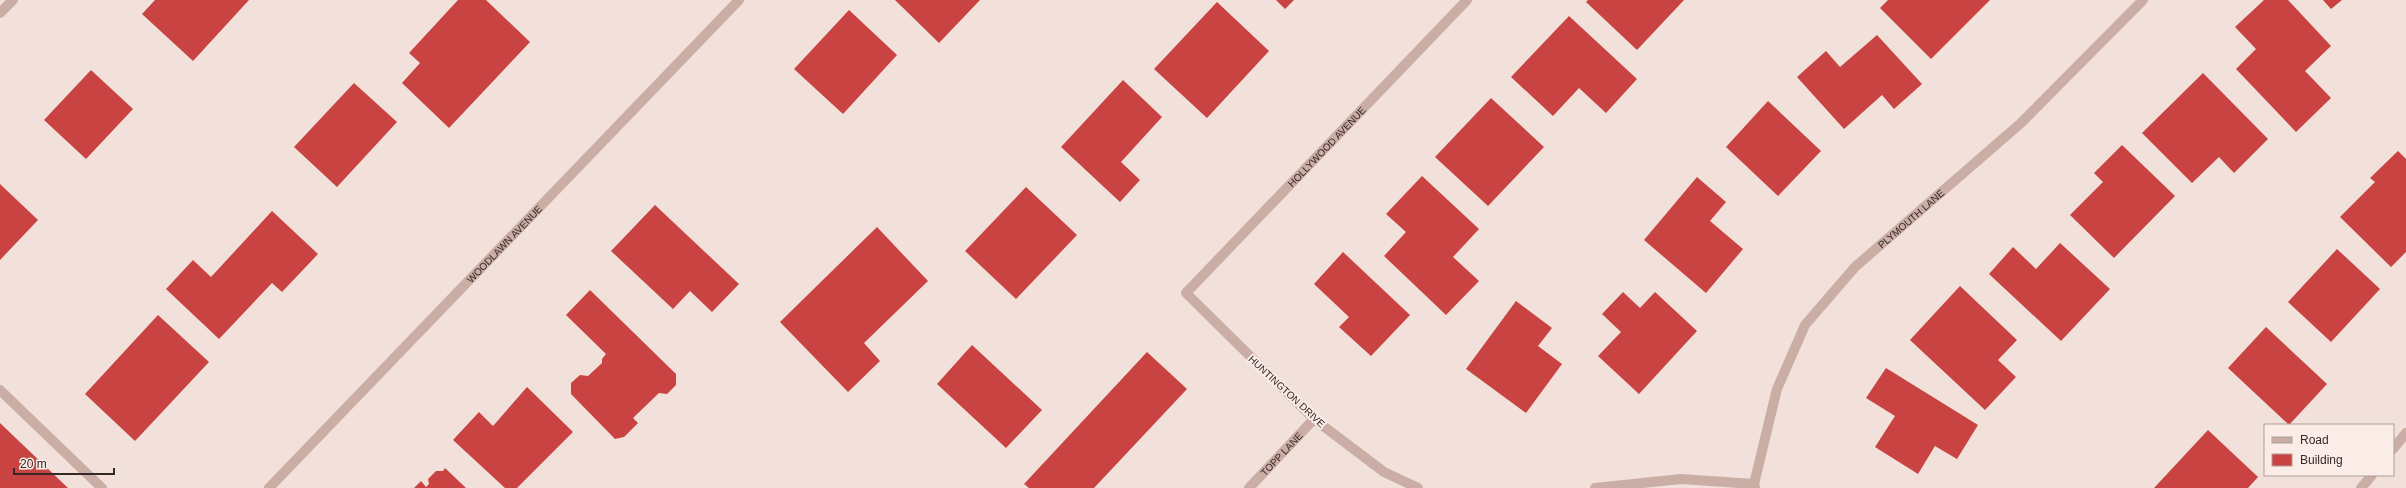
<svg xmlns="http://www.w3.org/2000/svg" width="2406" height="488" font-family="Helvetica,sans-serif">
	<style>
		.building { fill: #c84341 }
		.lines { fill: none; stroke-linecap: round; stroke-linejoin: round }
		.minor { stroke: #caaea6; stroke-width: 10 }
		.labels { text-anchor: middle; stroke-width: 4; stroke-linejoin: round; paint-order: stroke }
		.street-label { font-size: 10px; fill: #362827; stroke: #faece6 }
	</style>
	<rect width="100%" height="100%" fill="#f2e1da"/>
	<!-- building -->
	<g class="building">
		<polygon points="155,0 249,0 193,61 142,14"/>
		<polygon points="458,0 486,0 530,42 449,128 402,83 420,63 409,53"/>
		<polygon points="895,0 980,0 939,43"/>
		<polygon points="1276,0 1294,0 1285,9"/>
		<polygon points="1588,0 1684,0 1637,50 1586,2"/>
		<polygon points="1888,0 1990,0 1931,59 1880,8"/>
		<polygon points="2264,0 2288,0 2331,46 2305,71 2331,98 2296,132 2236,69 2256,49 2235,27"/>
		<polygon points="2323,0 2342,0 2331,9"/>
		<polygon points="1217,2 1269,51 1207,118 1154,69"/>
		<polygon points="849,10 897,55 843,114 794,69"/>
		<polygon points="1569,16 1637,79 1606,113 1579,88 1553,116 1511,77"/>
		<polygon points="1877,35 1922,84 1894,109 1882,95 1844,129 1797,77 1826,51 1840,67"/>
		<polygon points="91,70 133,109 86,159 44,120"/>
		<polygon points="2203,73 2268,139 2234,173 2219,157 2192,183 2142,133"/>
		<polygon points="1123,80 1162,117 1121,162 1140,180 1120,202 1061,147"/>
		<polygon points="354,83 397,122 337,187 294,147"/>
		<polygon points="1491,98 1544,147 1488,206 1435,157"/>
		<polygon points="1768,101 1821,151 1778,196 1726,147"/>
		<polygon points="2122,145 2175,196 2114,258 2070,215 2103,182 2094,173"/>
		<polygon points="2398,151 2406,159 2406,252 2391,267 2340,217 2375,182 2370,178"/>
		<polygon points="1422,176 1479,229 1453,257 1479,281 1446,315 1384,256 1406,232 1386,214"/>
		<polygon points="1697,177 1726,202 1710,221 1743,249 1706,293 1644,240"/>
		<polygon points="0,184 38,220 0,260"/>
		<polygon points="1026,187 1077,235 1016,299 965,251"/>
		<polygon points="655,205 739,284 712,312 690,291 673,309 611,251"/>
		<polygon points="272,211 318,254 282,292 272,283 219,339 166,289 193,260 211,277"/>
		<polygon points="877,227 928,281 864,343 880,361 848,392 780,322"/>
		<polygon points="2060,243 2110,289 2061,341 1989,274 2013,247 2036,269"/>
		<polygon points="2337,249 2380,289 2331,342 2288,302"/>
		<polygon points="1343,252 1410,315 1371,356 1339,327 1349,317 1314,284"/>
		<polygon points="1960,286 2017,340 1998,360 2016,377 1985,410 1910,340"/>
		<polygon points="590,290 676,374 676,385 667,394 659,393 633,418 638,423 624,437 615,439 571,394 571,383 580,375 588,376 602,363 602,359 606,354 566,315"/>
		<polygon points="1623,292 1640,308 1655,292 1697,331 1639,394 1598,356 1621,332 1602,314"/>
		<polygon points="1516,301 1552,328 1538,346 1562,364 1526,413 1466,369"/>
		<polygon points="158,315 209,362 135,441 85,394"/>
		<polygon points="2266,327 2327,384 2289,425 2228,368"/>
		<polygon points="972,345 1042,410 1006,448 937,384"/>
		<polygon points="1147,352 1187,389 1094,488 1029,488 1024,484"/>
		<polygon points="1886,368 1978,425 1957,459 1935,446 1918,474 1875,447 1895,416 1866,398"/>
		<polygon points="527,387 573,432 517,488 505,488 453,440 479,412 493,426"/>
		<polygon points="0,423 68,488 0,488"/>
		<polygon points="2208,430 2258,477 2248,488 2154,488"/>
		<polygon points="445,468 466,488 414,488 421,481 426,487 429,484 428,479 436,471 443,471"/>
	</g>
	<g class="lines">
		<!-- minor -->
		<g class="minor">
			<polyline points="0,13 13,0"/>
			<polyline points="0,390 102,488"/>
			<polyline points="2393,449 2406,433"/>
			<path id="s1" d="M 1754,484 L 1777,389 L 1805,325 L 1855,267 L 2021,123 L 2143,0"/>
			<path id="s2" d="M 269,488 L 739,0"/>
			<path id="s3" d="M 1249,488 L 1314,419"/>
			<path id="s4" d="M 1418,488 L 1384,472 L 1314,419 L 1186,293 L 1467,0"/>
			<polyline points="1595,488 1681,479 1754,484 1755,488"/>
			<polyline points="2361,488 2372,475"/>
		</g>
	</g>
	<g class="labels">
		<!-- street labels -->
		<g class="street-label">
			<text dy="4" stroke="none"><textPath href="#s4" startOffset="508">HOLLYWOOD AVENUE</textPath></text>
			<text dy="4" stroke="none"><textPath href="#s1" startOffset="318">PLYMOUTH LANE</textPath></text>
			<text dy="4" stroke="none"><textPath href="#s2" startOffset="339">WOODLAWN AVENUE</textPath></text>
			<text transform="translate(1287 391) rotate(43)" y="4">HUNTINGTON DRIVE</text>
			<text dy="4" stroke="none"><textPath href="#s3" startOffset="47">TOPP LANE</textPath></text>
		</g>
	</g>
	<!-- legend -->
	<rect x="2264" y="424" width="130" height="52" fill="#faece6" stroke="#ac9e9a"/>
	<rect x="2272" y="437" width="20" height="6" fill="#caaea6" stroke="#ac9e9a"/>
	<text x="2300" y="444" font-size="12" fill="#362827">Road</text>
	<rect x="2272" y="454" width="20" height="12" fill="#c84341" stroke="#ac9e9a"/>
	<text x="2300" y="464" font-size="12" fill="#362827">Building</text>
	<!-- scale -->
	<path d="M14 468v6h100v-6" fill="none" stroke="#362827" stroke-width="2"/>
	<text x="20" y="468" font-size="12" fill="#362827" stroke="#faece6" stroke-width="3" paint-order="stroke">20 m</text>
</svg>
